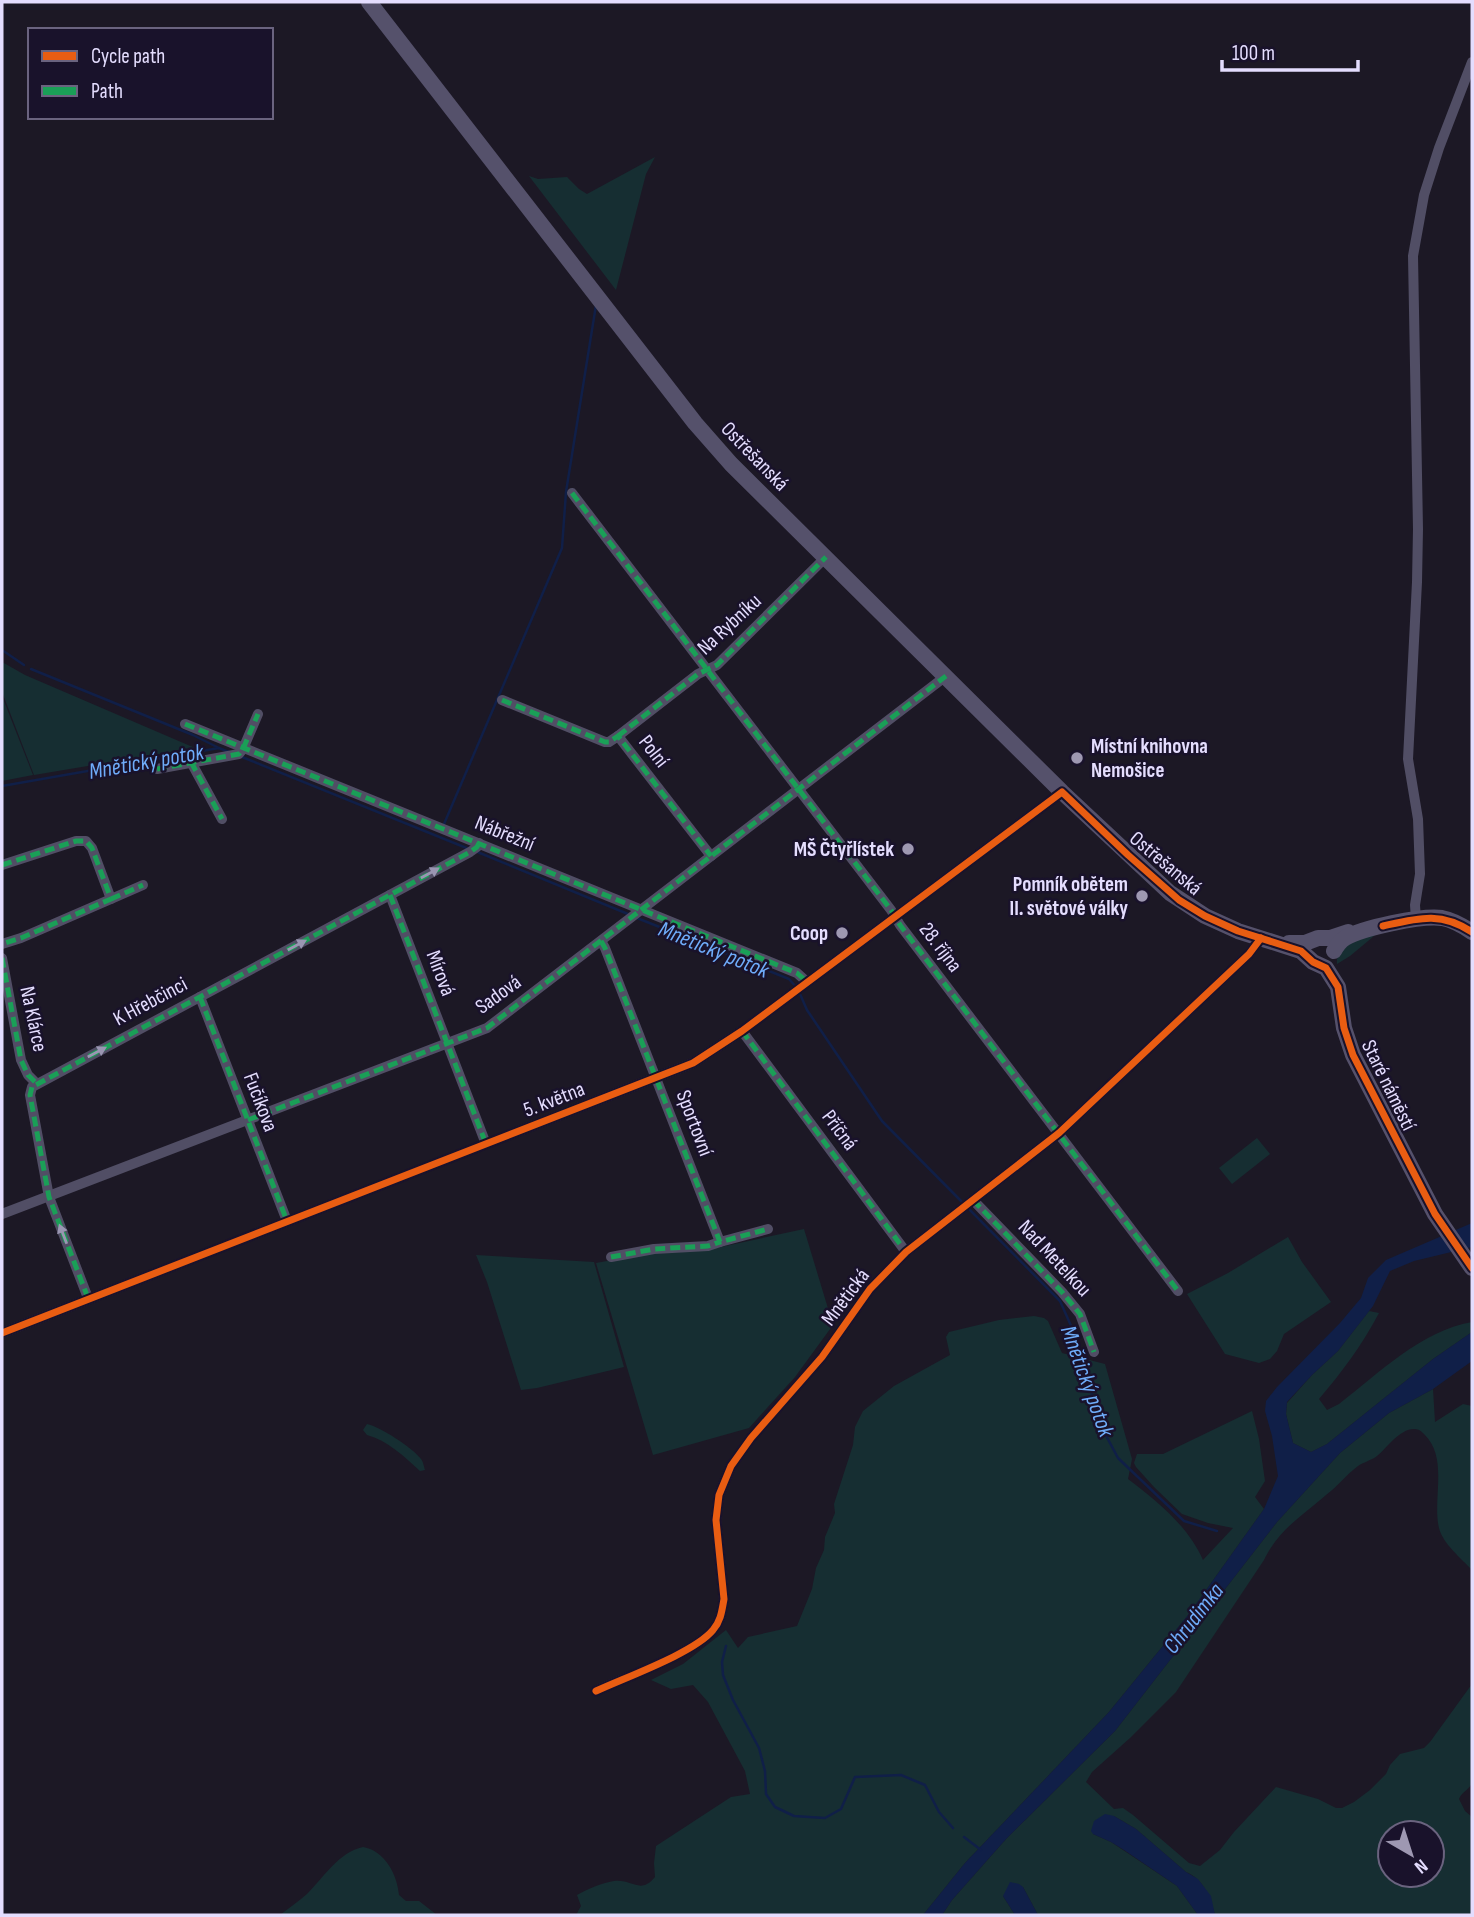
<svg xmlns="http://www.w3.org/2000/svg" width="1474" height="1917" font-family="'Sofia Sans Condensed',sans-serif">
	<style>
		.green { fill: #162e32; fill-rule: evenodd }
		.water { fill: #101f48 }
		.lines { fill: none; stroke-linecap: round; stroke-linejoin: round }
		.stream { stroke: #101f48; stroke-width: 2.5 }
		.street { stroke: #514e65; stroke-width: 10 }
		.secondary { stroke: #55516b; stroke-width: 16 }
		.quiet { stroke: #1a9f57; stroke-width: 5; stroke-dasharray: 10 5; stroke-linecap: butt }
		.cycleway-casing { stroke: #19122b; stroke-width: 11 }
		.cycleway { stroke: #e95d12; stroke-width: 7 }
		.oneway { fill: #9a96b2 }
		.poi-dot { fill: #9e98b2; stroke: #19122b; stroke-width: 2.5 }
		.labels { text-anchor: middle; stroke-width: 5; stroke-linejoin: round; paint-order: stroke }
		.street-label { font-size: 21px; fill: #e4ddfe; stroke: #19122b }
		.poi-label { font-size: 21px; font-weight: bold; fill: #e4ddfe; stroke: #19122b; text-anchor: end }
		.water-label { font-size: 23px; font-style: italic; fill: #6facfa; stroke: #19122b }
	</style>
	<rect width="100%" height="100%" fill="#1c1825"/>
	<!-- green -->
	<g class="green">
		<polygon points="655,157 646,174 616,290 529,176 538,179 567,177 579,189 587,194"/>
		<polygon points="2,662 25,675 195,748 34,775 2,692"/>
		<polygon points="2,696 33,775 2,781"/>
		<polygon points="1380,931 1350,956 1337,964 1337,959 1340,946"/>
		<polygon points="1257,1138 1270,1154 1232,1184 1219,1168"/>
		<polygon points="804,1229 833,1325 795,1377 749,1428 653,1455 596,1263 645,1254 716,1248"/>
		<polygon points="1288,1237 1302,1262 1331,1302 1284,1334 1277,1351 1270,1359 1259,1363 1225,1354 1187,1294 1228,1273"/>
		<polygon points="476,1255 594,1262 624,1367 537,1388 521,1390 487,1282"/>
		<path d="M 1369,1311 L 1379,1313 C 1362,1345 1342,1372 1319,1399 L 1327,1410 L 1339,1404 C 1379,1373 1421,1331 1472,1322 L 1472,1332 L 1433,1359 L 1327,1444 L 1311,1452 L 1293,1443 L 1286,1414 L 1287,1403 L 1312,1375 L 1338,1351 Z"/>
		<path d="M 1034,1316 L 1044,1318 L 1048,1321 L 1062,1353 L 1105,1364 L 1132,1459 L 1128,1479 C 1157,1501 1188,1526 1203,1560 L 1233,1528 L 1208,1523 L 1182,1514 L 1154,1487 L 1136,1467 L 1134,1463 L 1137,1454 L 1163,1454 L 1252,1411 L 1259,1439 L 1265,1481 L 1255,1497 L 1264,1509 L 1189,1614 L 1109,1712 L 965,1863 L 923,1915 L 576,1915 L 581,1906 L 577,1895 C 588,1889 601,1883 614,1881 C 633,1879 640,1895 655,1877 L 654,1863 L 656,1846 L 731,1797 L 750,1794 L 745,1771 L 708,1702 L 693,1685 L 671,1689 L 651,1680 L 683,1664 L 726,1630 L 738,1648 L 748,1637 L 797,1626 L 812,1589 L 816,1568 L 824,1550 L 825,1537 L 835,1513 L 834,1504 L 853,1445 L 855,1427 L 863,1411 L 894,1386 L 950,1355 L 946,1337 L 949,1332 L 999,1320 Z"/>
		<path d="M 1433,1389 L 1435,1422 L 1463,1404 L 1472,1406 L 1472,1570 C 1461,1558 1443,1544 1439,1528 C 1432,1499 1449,1458 1424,1434 C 1422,1432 1419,1429 1415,1429 C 1400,1428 1387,1448 1377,1456 C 1372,1460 1364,1462 1358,1466 C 1346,1475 1338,1486 1326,1495 C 1301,1517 1279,1529 1264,1560 L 1176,1692 L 1130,1738 L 1092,1772 L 1086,1782 L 1114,1809 L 1123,1808 L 1133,1815 L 1189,1863 L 1200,1866 L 1220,1850 L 1234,1832 L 1276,1787 L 1318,1799 L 1336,1808 L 1342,1808 L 1354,1802 L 1370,1790 L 1386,1774 L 1390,1765 L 1400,1754 L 1424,1748 L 1430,1742 L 1472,1684 L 1472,1782 C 1471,1789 1462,1791 1459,1799 L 1465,1811 L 1472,1817 L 1472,1915 L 1215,1915 C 1211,1899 1204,1879 1186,1872 L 1136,1829 L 1114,1816 L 1093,1834 L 1111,1842 L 1177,1886 L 1198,1915 L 1038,1915 L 1023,1887 L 1003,1896 L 1015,1915 L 942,1915 L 952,1900 L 1006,1839 L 1115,1731 L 1277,1522 L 1340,1453 L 1389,1413 ZM 1390,1833 L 1432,1833 L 1432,1875 L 1390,1875 Z"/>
		<path d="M 367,1424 C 380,1427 412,1447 421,1459 C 423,1461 424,1467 425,1470 L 420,1471 C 405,1457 387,1440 367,1435 L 363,1430 Z"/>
		<path d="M 363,1847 C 385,1851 397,1874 399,1895 L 406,1901 L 419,1901 L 437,1915 L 280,1915 C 289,1908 299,1901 307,1894 C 324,1877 339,1852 363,1847 Z"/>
	</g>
	<!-- water -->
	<g class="water">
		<polygon points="1472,1223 1472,1247 1414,1261 1390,1271 1373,1306 1338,1351 1312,1375 1287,1402 1286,1414 1293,1443 1311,1452 1327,1444 1433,1359 1472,1332 1472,1361 1433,1389 1389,1413 1340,1453 1277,1522 1115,1731 1006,1839 952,1900 942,1915 923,1915 965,1863 1109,1712 1189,1614 1264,1509 1278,1476 1272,1436 1265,1411 1266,1401 1277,1387 1340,1323 1361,1298 1368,1278 1386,1260"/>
		<polygon points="1105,1814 1114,1816 1136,1829 1186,1872 1198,1879 1211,1896 1215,1915 1198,1915 1177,1886 1124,1850 1111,1842 1093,1834 1091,1831 1094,1821"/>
		<polygon points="1010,1882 1019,1884 1023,1887 1038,1915 1015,1915 1003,1896"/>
	</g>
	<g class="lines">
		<!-- stream -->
		<g class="stream">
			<polyline points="2,650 24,665"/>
			<polyline points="31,669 193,735 219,748"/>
			<polyline points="242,757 469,849"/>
			<polyline points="2,786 219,748 229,752"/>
			<polyline points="444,824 562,548 566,492 596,305"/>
			<polyline points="475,851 628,914"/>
			<polyline points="637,918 789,979 797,988"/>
			<polyline points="800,994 807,1010 882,1121 963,1203"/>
			<polyline points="967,1207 1060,1301 1072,1328 1102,1428 1118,1458 1184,1521 1217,1531"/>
			<polyline points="726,1646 722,1662 723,1675 733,1700 759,1748 765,1771 766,1794 775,1807 794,1816 825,1818 841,1809 855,1777 901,1775 925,1785 939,1812 953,1828"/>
			<polyline points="964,1837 981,1850"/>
		</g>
		<!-- street -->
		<g class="street">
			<polyline points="572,493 891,910 900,925 1178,1291"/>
			<polyline points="502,700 605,742 609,742 618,736 711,856"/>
			<polyline points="185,724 797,973 807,982"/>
			<polyline points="618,736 698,674 717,665 826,557"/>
			<polyline points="191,762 222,819"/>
			<polyline points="157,769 239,754 243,749 258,714"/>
			<polyline points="2,865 76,841 86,841 92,848 111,899 21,938 2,944"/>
			<polyline points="390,895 486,1144"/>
			<polyline points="111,899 143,885"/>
			<polyline points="1416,919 1415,905 1420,874 1418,819 1408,759 1417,582 1418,529 1413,256 1424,195 1439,148 1472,62"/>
			<polyline points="601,941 605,948 720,1242 768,1229"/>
			<polyline points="2,958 21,1060 28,1075 37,1084"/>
			<polyline points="200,997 287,1221"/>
			<polyline points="742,1031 906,1252"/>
			<polyline points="973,1200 1062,1292 1080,1314 1094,1352"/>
			<polyline points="2,1214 487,1028 946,676"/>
			<polyline points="611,1257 654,1249 708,1246 720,1242"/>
			<polyline points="88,1298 49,1197 30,1095 32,1087 470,852 477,847 479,843"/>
			<polyline points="2,1333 693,1063 742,1031 1062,792"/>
			<path d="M 596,1691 C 626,1677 694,1653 713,1630 C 721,1621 722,1610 724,1599 L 716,1520 L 719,1495 L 731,1466 L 751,1438 L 822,1357 L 870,1289 L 906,1252 L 1059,1133 L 1249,954 L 1261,938"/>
		</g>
		<!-- secondary -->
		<g class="secondary">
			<polyline points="369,2 695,423 731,464 1062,792 1170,893 1205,916 1238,931 1301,951 1313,962 1326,968 1338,987 1344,1028 1353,1055 1435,1214 1472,1268"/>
			<polyline points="1289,943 1305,943 1318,938 1330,938 1348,932"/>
			<path d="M 1334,951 C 1337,945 1339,942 1345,938 C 1362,928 1422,915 1442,918 C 1453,920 1463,926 1472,932"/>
		</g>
		<!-- quiet -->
		<g class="quiet">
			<polyline points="572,493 891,910 900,925 1178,1291"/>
			<polyline points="502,700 605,742 609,742 618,736 711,856"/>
			<polyline points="185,724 797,973 807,982"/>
			<polyline points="618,736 698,674 717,665 826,557"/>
			<polyline points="191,762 222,819"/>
			<polyline points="157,769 239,754 243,749 258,714"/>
			<polyline points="2,865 76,841 86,841 92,848 111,899 21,938 2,944"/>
			<polyline points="390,895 486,1144"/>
			<polyline points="111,899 143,885"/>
			<polyline points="601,941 605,948 720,1242 768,1229"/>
			<polyline points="2,958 21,1060 28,1075 37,1084"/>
			<polyline points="200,997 287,1221"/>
			<polyline points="742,1031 906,1252"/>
			<polyline points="248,1120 487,1028 946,676"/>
			<polyline points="973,1200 1062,1292 1080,1314 1094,1352"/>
			<polyline points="611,1257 654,1249 708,1246 720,1242"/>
			<polyline points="88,1298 49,1197 30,1095 32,1087 470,852 477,847 479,843"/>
		</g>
		<!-- cycleway casing -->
		<g class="cycleway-casing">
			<g id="cycleway">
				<path d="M 1383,926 C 1418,918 1441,911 1472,932"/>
				<polyline points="2,1333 693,1063 742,1031 1062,792 1128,855 1179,900 1205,916 1238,931 1301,951 1313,962 1326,968 1338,987 1344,1028 1353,1055 1435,1214 1472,1268"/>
				<path d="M 596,1691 C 626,1677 694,1653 713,1630 C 721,1621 722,1610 724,1599 L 716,1520 L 719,1495 L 731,1466 L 751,1438 L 822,1357 L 870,1289 L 906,1252 L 1059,1133 L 1249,954 L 1261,938"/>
			</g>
		</g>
		<!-- cycleway -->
		<use href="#cycleway" class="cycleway"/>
	</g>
	<!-- one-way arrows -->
	<defs><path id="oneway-solid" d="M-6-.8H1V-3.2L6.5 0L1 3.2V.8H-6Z" transform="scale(1.75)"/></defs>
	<g class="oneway">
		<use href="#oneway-solid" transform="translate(430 873) rotate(-29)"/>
		<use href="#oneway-solid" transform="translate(297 945) rotate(-28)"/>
		<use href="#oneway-solid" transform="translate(97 1052) rotate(-28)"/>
		<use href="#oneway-solid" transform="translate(63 1234) rotate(-111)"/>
	</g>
	<!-- markers -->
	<g class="poi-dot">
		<circle cx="1077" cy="758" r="7"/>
		<circle cx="908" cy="849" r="7"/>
		<circle cx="1142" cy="896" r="7"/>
		<circle cx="842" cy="933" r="7"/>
	</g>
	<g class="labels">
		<!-- street labels -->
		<g class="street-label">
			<text transform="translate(755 456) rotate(46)" y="7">Ostřešanská</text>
			<text transform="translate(729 624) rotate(-43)" y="7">Na Rybníku</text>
			<text transform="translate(654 751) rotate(52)" y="7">Polní</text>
			<text transform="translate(505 833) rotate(22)" y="7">Nábřežní</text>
			<text transform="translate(1166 863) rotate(40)" y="7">Ostřešanská</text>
			<text transform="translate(941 947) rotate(53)" y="7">28. října</text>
			<text transform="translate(441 973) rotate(69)" y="7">Mírová</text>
			<text transform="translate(498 994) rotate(-36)" y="7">Sadová</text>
			<text transform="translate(150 1001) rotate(-28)" y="7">K Hřebčinci</text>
			<text transform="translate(34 1019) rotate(78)" y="7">Na Klárce</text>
			<text transform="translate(1389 1085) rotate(64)" y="7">Staré náměstí</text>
			<text transform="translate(554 1099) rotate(-21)" y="7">5. května</text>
			<text transform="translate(261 1102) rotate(69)" y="7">Fučíkova</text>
			<text transform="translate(695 1123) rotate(69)" y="7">Sportovní</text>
			<text transform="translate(840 1130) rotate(53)" y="7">Příčná</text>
			<text transform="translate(1055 1258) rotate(47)" y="7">Nad Metelkou</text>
			<text transform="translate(845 1297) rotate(-53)" y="7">Mnětická</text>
		</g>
		<!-- poi labels -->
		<g class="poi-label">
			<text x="1091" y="753" text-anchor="start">Místní knihovna<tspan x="1091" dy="24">Nemošice</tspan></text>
			<text x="894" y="856">MŠ Čtyřlístek</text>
			<text x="1128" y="891">Pomník obětem<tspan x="1128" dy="24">II. světové války</tspan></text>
			<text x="828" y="940">Coop</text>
		</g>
		<!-- water labels -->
		<g class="water-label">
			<text transform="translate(146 761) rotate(-10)" y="8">Mnětický potok</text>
			<text transform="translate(714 949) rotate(22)" y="8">Mnětický potok</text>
			<text transform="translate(1088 1381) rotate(70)" y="8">Mnětický potok</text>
			<text transform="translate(1193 1618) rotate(-52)" y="8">Chrudimka</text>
		</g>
	</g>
	<!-- border -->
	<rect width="1474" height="1917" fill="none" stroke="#e4ddfe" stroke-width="7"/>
	<!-- legend -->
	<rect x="28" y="28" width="245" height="91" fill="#19122b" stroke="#6a637f" stroke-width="2"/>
	<rect x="42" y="51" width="35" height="10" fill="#e95d12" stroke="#6a637f" stroke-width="2"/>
	<text x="91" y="63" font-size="21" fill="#e4ddfe">Cycle path</text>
	<rect x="42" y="86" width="35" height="10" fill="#1a9f57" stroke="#6a637f" stroke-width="2"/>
	<text x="91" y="98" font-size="21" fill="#e4ddfe">Path</text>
	<!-- north arrow -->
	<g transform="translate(1411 1854) rotate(141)"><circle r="33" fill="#19122b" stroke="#6a637f" stroke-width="2"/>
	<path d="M0-5L12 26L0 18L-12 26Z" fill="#9e98b2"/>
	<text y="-10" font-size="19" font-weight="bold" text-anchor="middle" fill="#e4ddfe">N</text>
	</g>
	<!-- scale -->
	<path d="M1222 60v10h136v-10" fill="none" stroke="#e4ddfe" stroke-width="3.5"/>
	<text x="1232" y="60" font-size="21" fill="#e4ddfe" stroke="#19122b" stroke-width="5" paint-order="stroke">100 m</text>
</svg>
